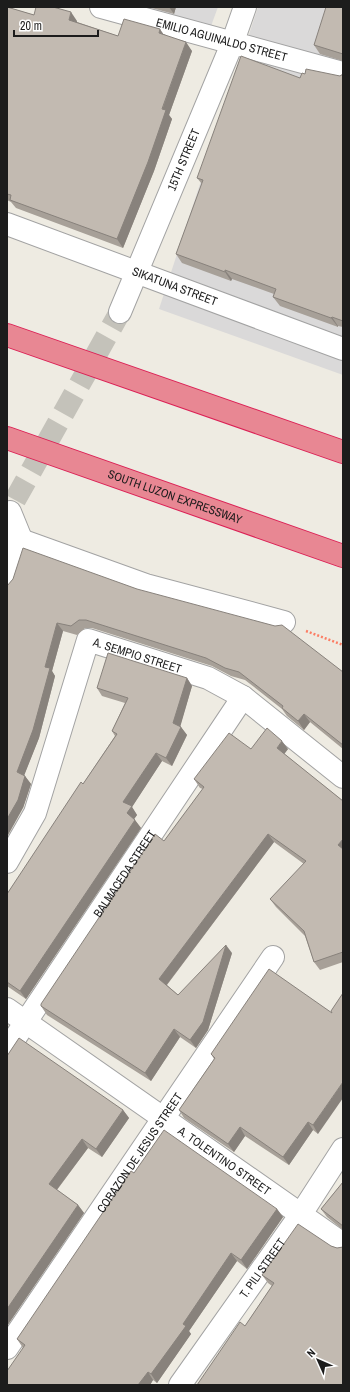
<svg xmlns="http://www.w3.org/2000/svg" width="350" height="1392" font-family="'Archivo Narrow',sans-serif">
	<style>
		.residential { fill: #dad9d9 }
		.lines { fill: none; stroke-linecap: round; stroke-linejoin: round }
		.minor-tunnel { stroke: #c4c2ba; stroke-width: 22; stroke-dasharray: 22 11; stroke-linecap: butt }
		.minor-casing { stroke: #a3a3a3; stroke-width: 24 }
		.highway-casing { stroke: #db2055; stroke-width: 24 }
		.path { stroke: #fc7d64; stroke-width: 2.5; stroke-dasharray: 2 2; stroke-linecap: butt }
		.minor { stroke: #fff; stroke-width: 22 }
		.highway { stroke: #e88793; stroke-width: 22 }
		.wall { fill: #a7a098 }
		.shaded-wall { fill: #88827c }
		.building { fill: #c2bab1; stroke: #88827c }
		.labels { text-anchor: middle; stroke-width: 3; stroke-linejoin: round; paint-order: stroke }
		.street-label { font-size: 12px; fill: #1c1c1c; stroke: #fff }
	</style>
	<rect width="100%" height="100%" fill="#eeebe2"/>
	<!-- residential -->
	<g class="residential">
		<polygon points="139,7 218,7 211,26"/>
		<polygon points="258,7 343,7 343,375 159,309"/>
	</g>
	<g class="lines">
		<!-- minor-tunnel -->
		<polyline class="minor-tunnel" points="15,500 120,312"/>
		<!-- minor casing -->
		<g class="minor-casing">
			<g id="minor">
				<path id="s1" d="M 101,7 L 343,73"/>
				<path id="s2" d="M 7,224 L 343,349"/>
				<path id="s3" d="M 120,312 L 232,44 L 245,7"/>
				<polyline points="7,535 146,585 284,622"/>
				<polyline points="7,584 21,539 10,512"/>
				<path id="s4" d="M 7,862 L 35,813 L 88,640 L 208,678 L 243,697 L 343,777"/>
				<path id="s5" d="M 7,1009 L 343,1244"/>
				<path id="s6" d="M 7,1050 L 243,697"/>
				<path id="s7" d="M 7,1348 L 273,957"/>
				<path id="s8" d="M 180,1385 L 301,1214 L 343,1149"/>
			</g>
		</g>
		<!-- highway casing -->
		<g class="highway-casing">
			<g id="highway">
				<polyline points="7,335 343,452"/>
				<path id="s9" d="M 7,438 L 343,556"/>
			</g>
		</g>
		<!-- path -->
		<polyline class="path" points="306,631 343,645"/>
		<!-- minor -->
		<use href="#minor" class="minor"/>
		<!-- highway -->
		<use href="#highway" class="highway"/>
	</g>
	<!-- wall -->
	<g class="wall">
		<polygon points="7,7 34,15 77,21 77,22 118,36 164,34 192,51 169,115 172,119 154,171 123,248 16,208 11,202 7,200"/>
		<polygon points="148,7 176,7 174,14"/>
		<polygon points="343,7 343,61 320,54 314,45"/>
		<polygon points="305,74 340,76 343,74 343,327 338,326 338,327 280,306 273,297 274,294 232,279 231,281 182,263 176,254 202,184 197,178"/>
		<polygon points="7,586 343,672 343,749 310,722 304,730 287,716 282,709 245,680 231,676 212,666 92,628 85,628 77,635 63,631 52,671 55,676 39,738 24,775 31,784 23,808"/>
		<polygon points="187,678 192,686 180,726 187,735 172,766 162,761 132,807 137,815 134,819 141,828 26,999 7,986 7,894 83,784 115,736 112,731 125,703 102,696 97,688"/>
		<polygon points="251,749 288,749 284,754 343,801 343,962 320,970 314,962 305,936 276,907 270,899 304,864 274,842 167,985 178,995 232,953 208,1030 196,1048 180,1037 151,1081 47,1015 41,1006 203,789 200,788 194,779"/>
		<polygon points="332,1013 318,1134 313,1130 289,1165 245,1136 234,1152 184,1118 179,1110 214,1059 211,1054"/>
		<polygon points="7,1056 123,1110 129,1118 102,1157 88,1148 57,1190 78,1205 84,1213 7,1326"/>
		<polygon points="134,1173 277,1209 283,1217 247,1269 237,1261 189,1331 191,1334 157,1383 153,1380 150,1385 7,1385 23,1348 17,1339"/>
		<polygon points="343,1182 343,1230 327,1217 321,1209"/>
		<polygon points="331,1246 337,1248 342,1247 245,1326 272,1286 268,1283 262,1275"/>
	</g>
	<!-- shaded-wall -->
	<g class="shaded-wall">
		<polygon points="169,7 176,7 174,14"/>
		<polygon points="71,12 77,21 75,29 69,20"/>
		<polygon points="160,29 166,38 159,33"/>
		<polygon points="186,42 192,51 169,115 172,119 154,171 123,248 117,239"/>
		<polygon points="225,270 232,279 231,281 225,272"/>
		<polygon points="332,317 338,326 338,327 331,318"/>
		<polygon points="57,623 63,631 52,671 55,676 39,738 22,781 17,772"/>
		<polygon points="187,678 192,686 179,731 173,723"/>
		<polygon points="304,714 310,722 304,730 298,721"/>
		<polygon points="181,727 187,735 172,766 166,758"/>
		<polygon points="282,741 288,749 282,757 277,748"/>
		<polygon points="156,753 162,761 132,807 137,815 132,822 127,813 123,802"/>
		<polygon points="25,776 31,784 23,808 7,837 7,819"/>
		<polygon points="135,820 141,828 26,999 20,991"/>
		<polygon points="268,834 274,842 165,987 159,979"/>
		<polygon points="343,839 343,853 338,845"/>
		<polygon points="226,945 232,953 208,1030 196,1048 190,1040"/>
		<polygon points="174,1029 180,1037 151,1081 145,1073"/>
		<polygon points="343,1082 343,1098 318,1134 313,1125"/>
		<polygon points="123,1110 129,1118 102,1157 96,1149"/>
		<polygon points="308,1122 313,1130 289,1165 283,1157"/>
		<polygon points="240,1127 245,1136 234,1152 228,1144"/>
		<polygon points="82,1139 88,1148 55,1192 49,1184"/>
		<polygon points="78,1205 84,1213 7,1326 7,1309"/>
		<polygon points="277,1209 283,1217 247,1269 241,1260"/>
		<polygon points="231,1253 237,1261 189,1331 191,1334 157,1383 151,1374 183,1324"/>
		<polygon points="148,1372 153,1380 150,1385 138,1385"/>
	</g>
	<!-- building -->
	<g class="building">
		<polygon points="7,7 34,15 36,7 53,7 71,12 69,20 118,36 124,19 160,29 159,33 186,42 162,109 166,110 148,162 117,239 10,200 11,195 7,194"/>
		<polygon points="326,7 343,7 343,54 314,45"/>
		<polygon points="241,56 300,78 302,73 305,74 306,69 340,76 343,74 343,321 332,317 331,318 273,297 276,289 225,270 225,272 176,254 203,180 197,178"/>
		<polygon points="23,548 137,589 275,626 282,625 343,672 343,745 304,714 298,721 282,708 283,706 239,672 225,668 206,658 86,620 79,620 71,626 57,623 45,667 50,668 33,730 17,772 25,776 18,800 7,819 7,586 13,579"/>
		<polygon points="108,653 187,678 173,723 181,727 166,758 156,753 123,802 132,806 127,813 135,820 20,991 7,982 7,894 81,782 83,784 117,734 112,731 128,698 97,688"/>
		<polygon points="267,728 282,741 277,748 343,801 343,839 338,845 343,849 343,952 314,962 304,931 270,899 306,861 268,834 159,979 178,995 226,945 203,1022 190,1040 174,1029 145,1073 41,1006 41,1004 155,834 164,841 204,787 194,779 229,733 251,749"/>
		<polygon points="269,969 332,1013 331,1011 343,993 343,1082 313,1125 308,1122 283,1157 240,1127 228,1144 179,1110 215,1058 211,1054"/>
		<polygon points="19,1038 123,1110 96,1149 82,1139 49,1184 78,1205 7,1309 7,1056"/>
		<polygon points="164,1130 277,1209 241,1260 231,1253 183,1324 186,1326 151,1374 148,1372 138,1385 7,1385 7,1371 25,1345 17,1339 131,1171 134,1173"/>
		<polygon points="343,1182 343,1226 321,1209"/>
		<polygon points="298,1224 331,1246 337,1248 343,1247 343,1385 197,1385 240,1322 245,1326 274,1283 262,1275"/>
	</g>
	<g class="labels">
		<!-- street labels -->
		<g class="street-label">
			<text dy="4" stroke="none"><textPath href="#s1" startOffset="125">EMILIO AGUINALDO STREET</textPath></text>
			<text dy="4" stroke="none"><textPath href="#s3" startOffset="165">15TH STREET</textPath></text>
			<text dy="4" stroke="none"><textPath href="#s2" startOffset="179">SIKATUNA STREET</textPath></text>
			<text dy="4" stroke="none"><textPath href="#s9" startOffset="178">SOUTH LUZON EXPRESSWAY</textPath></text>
			<text dy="4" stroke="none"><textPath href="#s4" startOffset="289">A. SEMPIO STREET</textPath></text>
			<text dy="4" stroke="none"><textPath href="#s6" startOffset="212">BALMACEDA STREET</textPath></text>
			<text dy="4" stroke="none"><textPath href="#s7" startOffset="236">CORAZON DE JESUS STREET</textPath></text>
			<text dy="4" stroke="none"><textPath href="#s5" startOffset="265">A. TOLENTINO STREET</textPath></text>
			<text dy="4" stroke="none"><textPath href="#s8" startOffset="143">T. PILI STREET</textPath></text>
		</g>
	</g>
	<!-- border -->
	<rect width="350" height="1392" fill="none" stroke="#1c1c1c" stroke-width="16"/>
	<!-- north arrow -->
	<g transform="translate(318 1360) rotate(315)" stroke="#ffffff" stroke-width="3" paint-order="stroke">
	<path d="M0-3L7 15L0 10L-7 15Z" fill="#1c1c1c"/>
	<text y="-6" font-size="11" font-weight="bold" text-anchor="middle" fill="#1c1c1c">N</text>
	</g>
	<!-- scale -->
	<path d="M14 30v6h84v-6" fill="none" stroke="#1c1c1c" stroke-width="2"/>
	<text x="20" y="30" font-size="12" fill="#1c1c1c" stroke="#ffffff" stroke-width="3" paint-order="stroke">20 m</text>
</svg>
